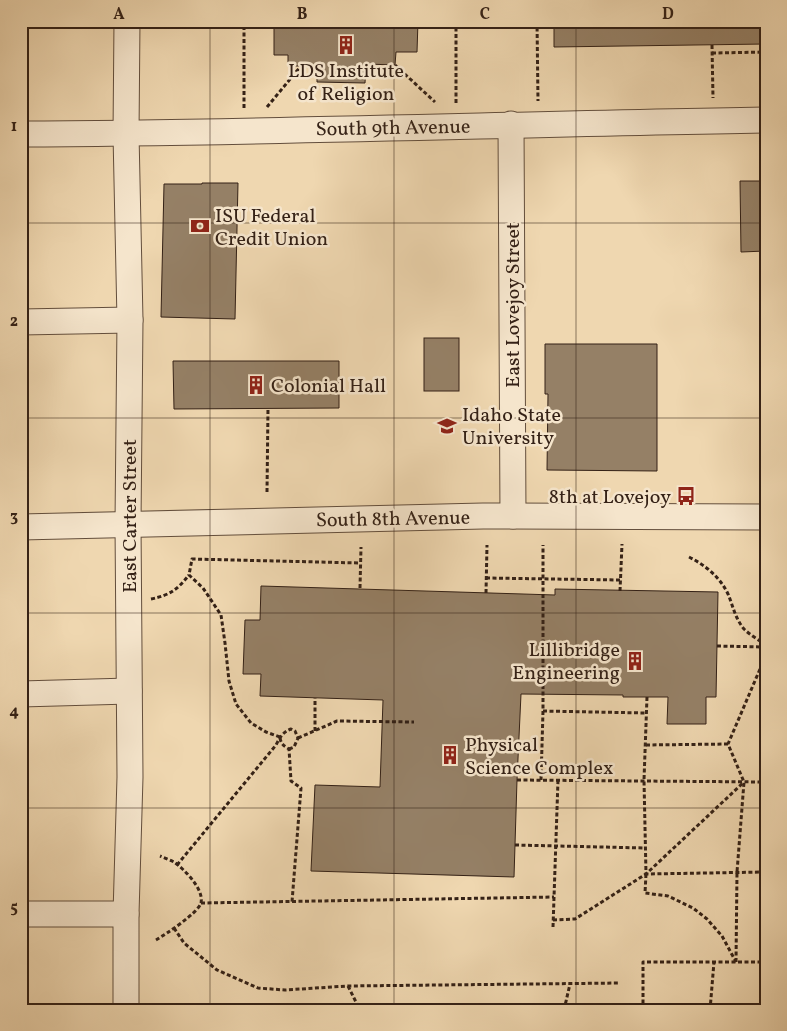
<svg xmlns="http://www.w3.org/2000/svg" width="787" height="1031" font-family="Vollkorn,serif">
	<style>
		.building { fill: #958066; stroke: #342116 }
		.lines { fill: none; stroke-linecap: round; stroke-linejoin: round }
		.minor-casing { stroke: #634e3c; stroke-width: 27 }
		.path { stroke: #342116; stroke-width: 3; stroke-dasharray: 4 2.5; stroke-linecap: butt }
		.minor { stroke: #f5e5cc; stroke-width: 25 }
		.grid { fill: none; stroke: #342116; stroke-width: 1; stroke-opacity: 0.55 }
		.labels { text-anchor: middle; stroke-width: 5; stroke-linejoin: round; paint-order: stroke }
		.poi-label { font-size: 20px; fill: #342116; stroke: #f5e5cc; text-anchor: start }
		.street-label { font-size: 20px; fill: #342116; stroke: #f5e5cc }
		.neatline { fill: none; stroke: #342116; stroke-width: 2 }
		.grid-label { font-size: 16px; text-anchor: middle; font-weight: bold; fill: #342116 }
	</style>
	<rect width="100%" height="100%" fill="#efd7b0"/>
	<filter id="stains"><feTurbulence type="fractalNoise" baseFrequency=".004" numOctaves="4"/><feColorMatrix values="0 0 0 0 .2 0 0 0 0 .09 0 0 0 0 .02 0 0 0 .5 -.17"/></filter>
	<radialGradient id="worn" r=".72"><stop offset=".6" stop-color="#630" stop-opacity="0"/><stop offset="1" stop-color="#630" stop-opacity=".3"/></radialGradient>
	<!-- building -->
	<g class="building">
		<polygon points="274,21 418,21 417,52 396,52 395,65 366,64 365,83 317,82 317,66 288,66 288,55 274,55"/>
		<polygon points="554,21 766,21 766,44 554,47"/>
		<polygon points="740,181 766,181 766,251 741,252"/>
		<polygon points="202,183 238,183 235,319 161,317 164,184 202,184"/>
		<rect x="424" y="338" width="35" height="53"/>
		<polygon points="545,344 657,344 657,471 547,470 548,394 545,394"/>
		<polygon points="173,361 339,361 339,408 174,409"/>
		<polygon points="261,586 555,595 555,589 718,592 716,697 706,697 706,724 667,724 668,697 623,697 623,695 521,694 517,780 514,877 311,871 315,785 380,787 383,700 260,696 261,674 243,674 245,620 260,620"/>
	</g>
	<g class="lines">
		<!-- minor casing -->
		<g class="minor-casing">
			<g id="minor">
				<polyline points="511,124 513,516"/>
				<path d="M 21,134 C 269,133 518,124 766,120"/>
				<polyline points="21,322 130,320"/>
				<polyline points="21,527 483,516 766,517"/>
				<polyline points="21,694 129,691"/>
				<polyline points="21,914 126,914"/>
				<polyline points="126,1010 126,914 130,777 128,524 130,320 126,134 127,21"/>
			</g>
		</g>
		<!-- path -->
		<g class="path">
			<polyline points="537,21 538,101"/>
			<polyline points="712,45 713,98"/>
			<polyline points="712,53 766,52"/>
			<polyline points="395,65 435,102"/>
			<polyline points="456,103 456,21"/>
			<polyline points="267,107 301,66"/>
			<polyline points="244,108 244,21"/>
			<polyline points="267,492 268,408"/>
			<path d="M 689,557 C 705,565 720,577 728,594 C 733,606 735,618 744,629 C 750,635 759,640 766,645"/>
			<polyline points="486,578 620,580"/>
			<polyline points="360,588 361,547"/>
			<polyline points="620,591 622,544"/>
			<polyline points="486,593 487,545"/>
			<path d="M 151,599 C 170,595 177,590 189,575"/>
			<polyline points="717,646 766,647"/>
			<polyline points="647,697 644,780 646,874 766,872"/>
			<polyline points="543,711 646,713"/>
			<polyline points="315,731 315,698"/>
			<polyline points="280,737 266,732 251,723 236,704 229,681 225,643 221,615 203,588 189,575 192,559 360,563"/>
			<path d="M 280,738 C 281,744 284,746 289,749 L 291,781 L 301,788 L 292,902"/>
			<polyline points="298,738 337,721 414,722"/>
			<polyline points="646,745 728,744"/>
			<polyline points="517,780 766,782"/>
			<polyline points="541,780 543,711 543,545"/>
			<polyline points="515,845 645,848"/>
			<path d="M 177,865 L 276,745 C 280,737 283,732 291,729 L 295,731 L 298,738 L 294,747 L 289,749"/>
			<polyline points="646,874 645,893 668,896 693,908 707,919 722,936 736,962"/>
			<polyline points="201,903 554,897"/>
			<polyline points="553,920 575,919 646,874 744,782"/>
			<polyline points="553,927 558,780"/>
			<polyline points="174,928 184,943 217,970 258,988 285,990 348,986 620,983"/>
			<path d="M 156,940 C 166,934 198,913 201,903 C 204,889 185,870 174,862 C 170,860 165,858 160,856"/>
			<polyline points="736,962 737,872 744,782 728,744 766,655"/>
			<polyline points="348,986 360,1010"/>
			<polyline points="564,1010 570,984"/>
			<polyline points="643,1010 643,962 766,962"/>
			<polyline points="710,1010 714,962"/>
		</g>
		<!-- minor -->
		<use href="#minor" class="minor"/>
	</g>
	<!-- grid -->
	<path class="grid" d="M 210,21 L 210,1010M 394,21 L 394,1010M 576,21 L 576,1010M 21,223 L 766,223M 21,418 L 766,418M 21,613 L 766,613M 21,808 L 766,808"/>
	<!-- icons -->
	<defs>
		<g id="building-bare" transform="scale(1.5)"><path d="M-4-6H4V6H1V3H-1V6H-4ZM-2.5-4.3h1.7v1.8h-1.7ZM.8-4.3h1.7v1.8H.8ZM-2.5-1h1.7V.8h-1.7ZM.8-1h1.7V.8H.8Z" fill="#8f2418" stroke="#f5e5cc" stroke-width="2.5" paint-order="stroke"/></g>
		<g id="bank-bare" transform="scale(1.5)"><path d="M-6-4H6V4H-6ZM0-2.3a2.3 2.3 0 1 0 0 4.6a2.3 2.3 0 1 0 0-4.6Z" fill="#8f2418" stroke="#f5e5cc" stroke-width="2.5" paint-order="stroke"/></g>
		<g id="university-bare" transform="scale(1.5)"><path d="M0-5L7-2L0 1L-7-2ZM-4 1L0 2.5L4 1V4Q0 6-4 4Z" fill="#8f2418" stroke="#f5e5cc" stroke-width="2.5" paint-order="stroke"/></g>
		<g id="bus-bare" transform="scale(1.5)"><path d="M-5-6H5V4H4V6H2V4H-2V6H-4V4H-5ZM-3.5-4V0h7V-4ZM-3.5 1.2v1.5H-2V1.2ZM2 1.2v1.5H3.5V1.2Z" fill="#8f2418" stroke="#f5e5cc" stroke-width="2.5" paint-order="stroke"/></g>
	</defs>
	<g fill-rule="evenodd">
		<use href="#building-bare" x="346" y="45"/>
		<use href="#bank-bare" x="200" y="226"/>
		<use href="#building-bare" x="256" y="385"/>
		<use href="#university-bare" x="447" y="426"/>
		<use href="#bus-bare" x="686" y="496"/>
		<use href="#building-bare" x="635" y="661"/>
		<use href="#building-bare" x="450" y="755"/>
	</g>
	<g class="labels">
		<!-- poi labels -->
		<g class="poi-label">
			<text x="346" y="77" text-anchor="middle">LDS Institute<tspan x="346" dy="23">of Religion</tspan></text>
			<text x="215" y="222">ISU Federal<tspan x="215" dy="23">Credit Union</tspan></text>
			<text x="271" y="392">Colonial Hall</text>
			<text x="462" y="421">Idaho State<tspan x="462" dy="23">University</tspan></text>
			<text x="671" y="503" text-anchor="end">8th at Lovejoy</text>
			<text x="620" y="656" text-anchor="end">Lillibridge<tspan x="620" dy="23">Engineering</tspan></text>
			<text x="465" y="751">Physical<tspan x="465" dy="23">Science Complex</tspan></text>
		</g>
		<!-- street labels -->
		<g class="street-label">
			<text transform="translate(393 127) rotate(-1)" y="7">South 9th Avenue</text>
			<text transform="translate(512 305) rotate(-90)" y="7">East Lovejoy Street</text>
			<text transform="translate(129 516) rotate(-90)" y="7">East Carter Street</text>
			<text transform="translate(393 518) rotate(-1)" y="7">South 8th Avenue</text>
		</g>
	</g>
	<!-- margin -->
	<rect width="787" height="1031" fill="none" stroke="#efd7b0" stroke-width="55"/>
	<rect x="28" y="28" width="732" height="976" class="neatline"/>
	<g class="grid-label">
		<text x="119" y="19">A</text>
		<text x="302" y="19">B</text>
		<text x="485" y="19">C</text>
		<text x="668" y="19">D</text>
		<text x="14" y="131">1</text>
		<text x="14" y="326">2</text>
		<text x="14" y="521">3</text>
		<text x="14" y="716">4</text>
		<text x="14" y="912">5</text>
	</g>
	<rect width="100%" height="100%" filter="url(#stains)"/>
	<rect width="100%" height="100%" fill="url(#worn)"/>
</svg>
